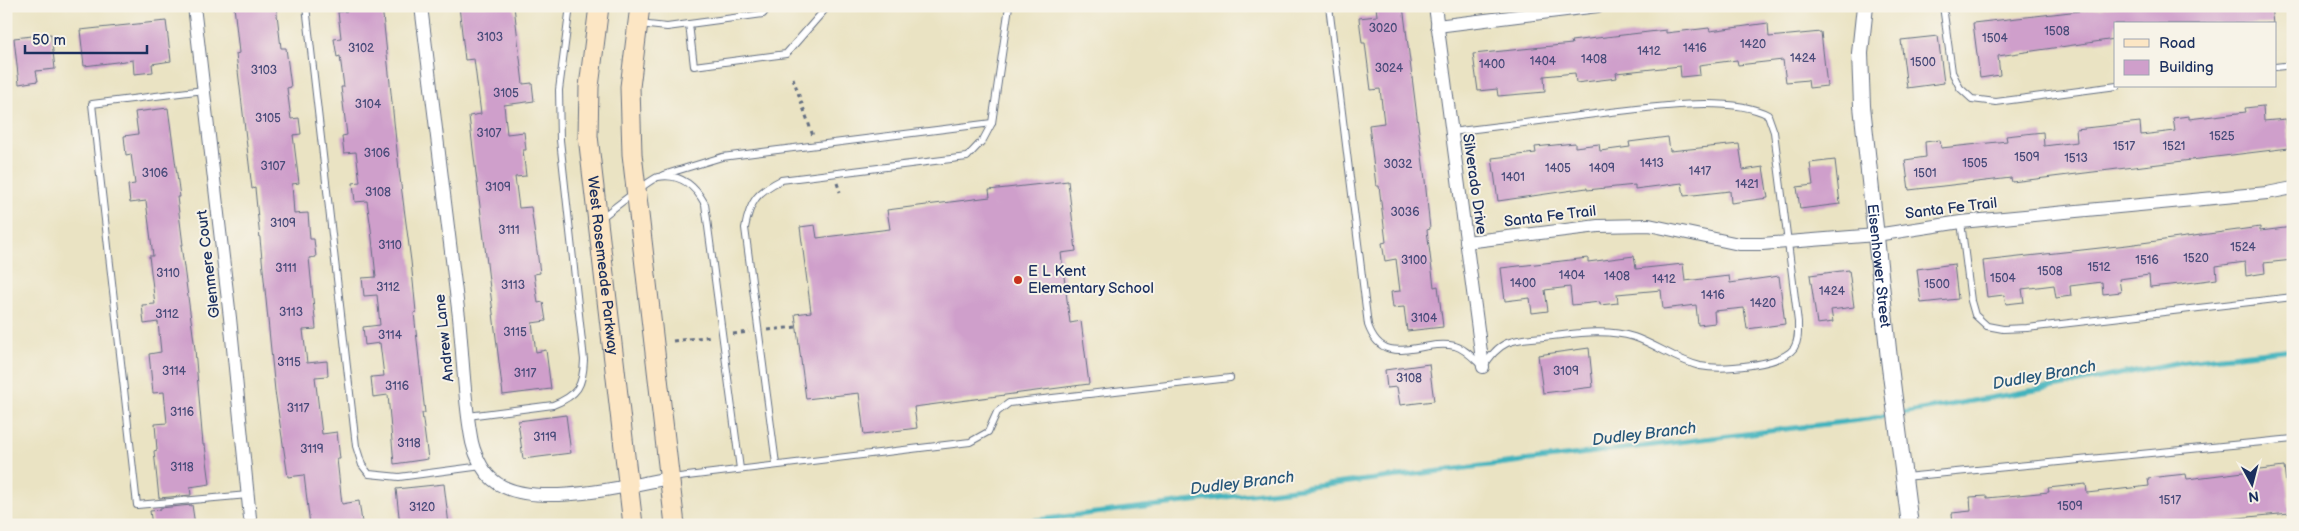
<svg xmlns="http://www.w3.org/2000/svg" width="2299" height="531" font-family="'Balsamiq Sans',sans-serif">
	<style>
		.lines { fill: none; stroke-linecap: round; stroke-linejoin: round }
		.stream { stroke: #43b3bd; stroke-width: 5 }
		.building { fill: #cf9fcb }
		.service-casing { stroke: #636e81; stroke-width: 8 }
		.minor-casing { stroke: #636e81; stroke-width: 14 }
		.tertiary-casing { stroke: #636e81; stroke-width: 18 }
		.secondary-casing { stroke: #636e81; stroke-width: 21 }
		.path { stroke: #636e81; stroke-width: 3; stroke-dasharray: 4 4; stroke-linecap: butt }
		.service { stroke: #fff; stroke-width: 6 }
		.minor { stroke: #fff; stroke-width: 12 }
		.tertiary { stroke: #fff; stroke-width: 16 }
		.secondary { stroke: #fce6c4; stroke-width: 19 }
		.poi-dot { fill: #c8321e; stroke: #f7f3e8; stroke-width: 2 }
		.labels { text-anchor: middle; stroke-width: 4; stroke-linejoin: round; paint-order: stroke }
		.number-label { font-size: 12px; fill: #484b79 }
		.street-label { font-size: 15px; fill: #1b2f5e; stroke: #f7f3e8 }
		.poi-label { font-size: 15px; fill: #1b2f5e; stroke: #f7f3e8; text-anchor: start }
		.water-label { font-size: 16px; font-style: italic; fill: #27577a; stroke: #f7f3e8 }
	</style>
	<rect width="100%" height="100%" fill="#f7f3e8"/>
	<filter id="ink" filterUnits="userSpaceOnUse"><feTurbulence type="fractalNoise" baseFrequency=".02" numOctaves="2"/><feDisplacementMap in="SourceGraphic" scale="10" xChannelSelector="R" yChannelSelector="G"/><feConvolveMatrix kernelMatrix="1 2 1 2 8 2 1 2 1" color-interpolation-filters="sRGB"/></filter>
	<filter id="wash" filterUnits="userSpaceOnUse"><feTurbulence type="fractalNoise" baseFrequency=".0096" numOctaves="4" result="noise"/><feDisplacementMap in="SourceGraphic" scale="20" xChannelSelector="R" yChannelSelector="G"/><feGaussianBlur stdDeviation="1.12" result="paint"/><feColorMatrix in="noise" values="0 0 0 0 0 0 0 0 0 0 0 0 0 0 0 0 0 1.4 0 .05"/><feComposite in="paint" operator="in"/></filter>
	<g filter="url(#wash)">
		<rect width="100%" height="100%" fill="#eae3c3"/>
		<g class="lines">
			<!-- stream -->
			<polyline class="stream" points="996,525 1868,419 2059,386 2186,361 2293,349"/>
		</g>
		<g id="blocks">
			<!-- building -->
			<g class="building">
				<polygon points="234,6 276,6 281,48 286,48 291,87 287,88 291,119 299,118 301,134 293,135 299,183 292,184 294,214 308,213 310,239 314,239 316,257 309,258 316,329 303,330 307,363 327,361 328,376 315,377 322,434 337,432 340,459 337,459 342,504 359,501 362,522 310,525 304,475 288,477 275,391 255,188 252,189 236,54 239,53"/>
				<polygon points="347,6 382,6 399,170 411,261 416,312 414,313 425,413 422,413 428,459 394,464 388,395 373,397 371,377 384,376 380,343 365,345 363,327 380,325 377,295 364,296 362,278 376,277 371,229 367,201 355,202 353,183 360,182 356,152 344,153 342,136 347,135 341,87 344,87 340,56 337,57 334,39 341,38 338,12 348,11"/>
				<polygon points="459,6 514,6 523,84 532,83 534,101 504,105 507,134 524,132 526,150 523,150 526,176 515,177 519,208 531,207 540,273 534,274 538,303 543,302 546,321 532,323 536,352 546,350 551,389 503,395 469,116 481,114 474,59 465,60"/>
				<polygon points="1376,6 1403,6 1425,180 1430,229 1427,230 1434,287 1438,286 1443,327 1407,331 1404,307 1393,308 1391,292 1400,291 1396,259 1385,261 1382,243 1386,242 1379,186 1376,186 1369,125 1384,123 1380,89 1371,90 1365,43 1362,43 1359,18 1377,16"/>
				<polygon points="2124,6 2271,6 2273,24 2115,24 2115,39 1998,56 2000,75 1980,78 1973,23"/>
				<polygon points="166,21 171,61 152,64 153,72 134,74 133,60 84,66 80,30"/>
				<polygon points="1768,23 1769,37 1821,32 1827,86 1809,88 1808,80 1786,82 1783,60 1738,65 1737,60 1699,65 1700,75 1681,77 1680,66 1616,73 1617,78 1576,83 1575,73 1544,76 1545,92 1498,96 1497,89 1478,91 1473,54 1572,44 1571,41 1666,30 1666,33 1709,28 1710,31"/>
				<polygon points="51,34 55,69 36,71 38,81 19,84 14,38"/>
				<polygon points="1938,36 1944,83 1907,88 1901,40"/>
				<polygon points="2263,106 2264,121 2286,119 2289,148 2012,182 2011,178 1909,190 1905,160 1926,157 1925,142 1940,140 1941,148 2007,141 2006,136 2043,132 2044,146 2077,142 2076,129 2140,122 2141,135 2175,131 2173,118 2189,116 2189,119 2246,112 2245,108"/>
				<polygon points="168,108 180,197 177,197 183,245 181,245 195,349 203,445 205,445 210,484 190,487 191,495 159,498 154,451 157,450 155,424 167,423 164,392 153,393 149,354 161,352 158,322 144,324 142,305 155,304 149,256 153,256 146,201 130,203 128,185 135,184 131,154 126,155 124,136 138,134 135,112"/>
				<polygon points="1668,137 1670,151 1739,144 1743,170 1763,167 1768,198 1731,203 1730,191 1684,196 1682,183 1635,189 1635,185 1587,190 1587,188 1498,201 1492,158 1536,153 1535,147 1575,143 1575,147 1599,144 1600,151 1630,147 1629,142"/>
				<polygon points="1835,160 1840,204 1800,209 1797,187 1813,185 1810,163"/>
				<polygon points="1068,181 1076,251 1061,253 1070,323 1081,321 1089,384 914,407 917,428 864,435 859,393 806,399 795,314 811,312 800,227 815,225 817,238 890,229 887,210 990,197 989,190"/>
				<polygon points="2260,227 2260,231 2293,227 2293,260 2264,263 2265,273 2246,276 2245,262 2216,266 2217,279 2180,284 2150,287 2149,275 2119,279 2121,292 2103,294 2102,282 2070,286 2071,296 2056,298 2054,285 2022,289 2024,302 2006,304 2004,295 1987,297 1983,261 2127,245"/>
				<polygon points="1634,256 1636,269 1683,264 1685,281 1729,276 1730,283 1779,276 1785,324 1747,329 1744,308 1714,311 1715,323 1698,325 1696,305 1663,309 1661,290 1617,294 1618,303 1600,305 1600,302 1572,305 1570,287 1545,290 1548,311 1532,313 1530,298 1505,301 1501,268 1588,258 1588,262"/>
				<polygon points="1954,264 1958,299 1921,303 1917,269"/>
				<polygon points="1849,270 1854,307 1831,310 1833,322 1817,324 1810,275"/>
				<polygon points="1589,348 1593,387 1543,393 1538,355"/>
				<polygon points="1429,364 1434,401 1400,405 1397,387 1387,388 1385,370"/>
				<polygon points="566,415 571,453 523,459 518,421"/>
				<polygon points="2284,467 2290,513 2165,525 1953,525 1952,513 1971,511 1970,497 1987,496 1987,498 2049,492 2048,488 2086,484 2087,493 2149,486 2148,478 2186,474 2187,479"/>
				<polygon points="444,484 449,525 400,525 396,489"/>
				<polygon points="192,505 195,525 152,525 150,511 160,510 160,508"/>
			</g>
		</g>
	</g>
	<g filter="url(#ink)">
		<use href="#blocks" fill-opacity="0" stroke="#636e81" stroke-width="1"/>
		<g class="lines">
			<!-- service casing -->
			<g class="service-casing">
				<g id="service">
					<polyline points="306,6 356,446 362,465 369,474 399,477 482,466"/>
					<path d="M 1329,6 L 1368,325 C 1384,371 1422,338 1455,346 C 1466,349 1475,360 1483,367 C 1490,357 1496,348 1507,343 C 1518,338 1532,338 1544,337 C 1574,334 1605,328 1634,337 C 1657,345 1676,360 1700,366 C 1721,370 1781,366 1794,348 C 1799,340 1798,331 1798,322 L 1774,132 L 1768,115 C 1728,93 1633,110 1587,115 C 1542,121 1497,126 1451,132"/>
					<polyline points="1943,6 1952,72 1960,88 1972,99 1996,102 2117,86"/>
					<polyline points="639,24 667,27 763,14 769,6"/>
					<polyline points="689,24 694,66 786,54 828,6"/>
					<polyline points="2275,67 2293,65"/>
					<polyline points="204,90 92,104 137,505 248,495"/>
					<polyline points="663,175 722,157 992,123"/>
					<path d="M 601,218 C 610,211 652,178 658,177 C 681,173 695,186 705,204 L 740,469"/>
					<polyline points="1961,222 1971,301 1975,315 1987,326 2003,329 2027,328 2293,297"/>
					<path d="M 468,416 L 553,405 C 578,395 583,386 584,360 L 560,140 L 559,90 L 570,6"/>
					<path d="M 776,464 L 745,228 C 750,201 757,192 781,180 L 967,157 L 983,140 L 992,123 L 1009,6"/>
					<polyline points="1905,477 2293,439"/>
					<polyline points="671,478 970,442 988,432 997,412 1009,403 1230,378"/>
				</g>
			</g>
			<!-- minor casing -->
			<g class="minor-casing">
				<g id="minor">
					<polyline points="194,6 230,318 250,518"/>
					<path d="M 421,6 C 433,110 447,213 459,317 C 463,357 464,398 471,437 C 473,451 482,471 493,480 C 528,511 627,486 669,478"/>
					<polyline points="1435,6 1483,367"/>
					<polyline points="1437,26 1598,6"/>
					<polyline points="1466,242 1598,226 1649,225 1739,244 1762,244 1876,235 1961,222 2267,193 2293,188"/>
				</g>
			</g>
			<!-- tertiary casing -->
			<g class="tertiary-casing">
				<g id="tertiary">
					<path id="s1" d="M 1865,6 L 1860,53 L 1862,106 L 1889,359 L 1910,525"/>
				</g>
			</g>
			<!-- secondary casing -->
			<g class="secondary-casing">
				<g id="secondary">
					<path id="s2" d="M 599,6 L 589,87 L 588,136 L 633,525"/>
					<polyline points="640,6 630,87 632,154 675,525"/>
				</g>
			</g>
			<!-- path -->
			<g class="path">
				<polyline points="793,78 813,136"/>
				<polyline points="837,183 840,192"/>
				<polyline points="768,330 796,327"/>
				<polyline points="733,334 749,332"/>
				<polyline points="673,341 712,336"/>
			</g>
			<!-- service -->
			<use href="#service" class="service"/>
			<!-- minor -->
			<use href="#minor" class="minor"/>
			<!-- tertiary -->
			<use href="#tertiary" class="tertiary"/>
			<!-- secondary -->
			<use href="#secondary" class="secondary"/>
		</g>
	</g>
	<!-- markers -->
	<circle class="poi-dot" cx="1018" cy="280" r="5"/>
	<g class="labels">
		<!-- number labels -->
		<g class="number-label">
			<text x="1383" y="32">3020</text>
			<text x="2057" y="35">1508</text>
			<text x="490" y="41">3103</text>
			<text x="1995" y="42">1504</text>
			<text x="1753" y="48">1420</text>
			<text x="361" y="52">3102</text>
			<text x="1695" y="52">1416</text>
			<text x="1649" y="55">1412</text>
			<text x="1803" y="62">1424</text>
			<text x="1594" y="63">1408</text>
			<text x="1543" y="65">1404</text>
			<text x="1923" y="66">1500</text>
			<text x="1492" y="68">1400</text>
			<text x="1389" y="72">3024</text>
			<text x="264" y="74">3103</text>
			<text x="506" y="97">3105</text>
			<text x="368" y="108">3104</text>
			<text x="268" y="122">3105</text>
			<text x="489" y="137">3107</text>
			<text x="2222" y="140">1525</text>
			<text x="2124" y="150">1517</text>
			<text x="2174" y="150">1521</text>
			<text x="377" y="157">3106</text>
			<text x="2027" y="161">1509</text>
			<text x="2076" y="162">1513</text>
			<text x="1652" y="167">1413</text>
			<text x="1975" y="167">1505</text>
			<text x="1398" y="168">3032</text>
			<text x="273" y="170">3107</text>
			<text x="1558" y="172">1405</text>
			<text x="1602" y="172">1409</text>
			<text x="1700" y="175">1417</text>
			<text x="155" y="177">3106</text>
			<text x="1925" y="177">1501</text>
			<text x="1513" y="181">1401</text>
			<text x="1747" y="188">1421</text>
			<text x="498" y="191">3109</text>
			<text x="378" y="196">3108</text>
			<text x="1405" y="216">3036</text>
			<text x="283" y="227">3109</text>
			<text x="509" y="234">3111</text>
			<text x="390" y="249">3110</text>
			<text x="2243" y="251">1524</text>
			<text x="2196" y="262">1520</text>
			<text x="1414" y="264">3100</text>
			<text x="2147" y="264">1516</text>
			<text x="2099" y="271">1512</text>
			<text x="286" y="272">3111</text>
			<text x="2050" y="275">1508</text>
			<text x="168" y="277">3110</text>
			<text x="1572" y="279">1404</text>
			<text x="1617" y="280">1408</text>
			<text x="2003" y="282">1504</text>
			<text x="1664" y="283">1412</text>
			<text x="1523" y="287">1400</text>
			<text x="1937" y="288">1500</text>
			<text x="513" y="289">3113</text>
			<text x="388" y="291">3112</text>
			<text x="1832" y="295">1424</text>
			<text x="1713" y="299">1416</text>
			<text x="1763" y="307">1420</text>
			<text x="291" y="316">3113</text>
			<text x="167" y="318">3112</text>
			<text x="1424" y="322">3104</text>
			<text x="515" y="336">3115</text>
			<text x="390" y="339">3114</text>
			<text x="289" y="366">3115</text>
			<text x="174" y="375">3114</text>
			<text x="1566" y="375">3109</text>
			<text x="525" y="377">3117</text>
			<text x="1409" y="382">3108</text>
			<text x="397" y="390">3116</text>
			<text x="298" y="412">3117</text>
			<text x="182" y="416">3116</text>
			<text x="545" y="441">3119</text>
			<text x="409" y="447">3118</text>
			<text x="312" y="453">3119</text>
			<text x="182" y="471">3118</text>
			<text x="2170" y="504">1517</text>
			<text x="2070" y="510">1509</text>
			<text x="422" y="511">3120</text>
		</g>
		<!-- street labels -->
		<g class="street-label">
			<text transform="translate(1475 184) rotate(82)" y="5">Silverado Drive</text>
			<text transform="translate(1951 208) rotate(-7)" y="5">Santa Fe Trail</text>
			<text transform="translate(1550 216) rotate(-7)" y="5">Santa Fe Trail</text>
			<text transform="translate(208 264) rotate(-97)" y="5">Glenmere Court</text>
			<text dy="5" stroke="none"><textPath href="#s2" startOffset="261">West Rosemeade Parkway</textPath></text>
			<text dy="5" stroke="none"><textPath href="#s1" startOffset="261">Eisenhower Street</textPath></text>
			<text transform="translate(444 338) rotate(-96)" y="5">Andrew Lane</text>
		</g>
		<!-- poi labels -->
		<g class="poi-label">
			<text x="1028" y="276">E L Kent<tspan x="1028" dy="17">Elementary School</tspan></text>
		</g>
		<!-- water labels -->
		<g class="water-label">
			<text transform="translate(2044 374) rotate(-10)" y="6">Dudley Branch</text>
			<text transform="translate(1644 433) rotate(-7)" y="6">Dudley Branch</text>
			<text transform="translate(1242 482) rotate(-7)" y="6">Dudley Branch</text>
		</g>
	</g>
	<!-- margin -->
	<rect width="2299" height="531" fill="none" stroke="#f7f3e8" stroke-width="25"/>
	<!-- legend -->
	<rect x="2114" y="22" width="162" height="65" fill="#f7f3e8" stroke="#9fa5b1"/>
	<rect x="2124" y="39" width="25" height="8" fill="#fce6c4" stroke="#9fa5b1"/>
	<text x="2159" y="48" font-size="15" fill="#1b2f5e">Road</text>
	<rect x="2124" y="60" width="25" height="15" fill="#cf9fcb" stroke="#9fa5b1"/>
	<text x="2159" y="72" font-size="15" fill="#1b2f5e">Building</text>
	<!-- north arrow -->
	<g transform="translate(2252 484) rotate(173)" stroke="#f7f3e8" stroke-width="4" paint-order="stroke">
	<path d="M0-4L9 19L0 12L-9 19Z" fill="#1b2f5e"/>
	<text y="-8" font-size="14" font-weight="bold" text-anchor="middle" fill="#1b2f5e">N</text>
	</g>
	<!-- scale -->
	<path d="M25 45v8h122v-8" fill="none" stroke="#1b2f5e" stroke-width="2.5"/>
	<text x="32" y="45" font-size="15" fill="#1b2f5e" stroke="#f7f3e8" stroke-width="4" paint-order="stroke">50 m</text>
</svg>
